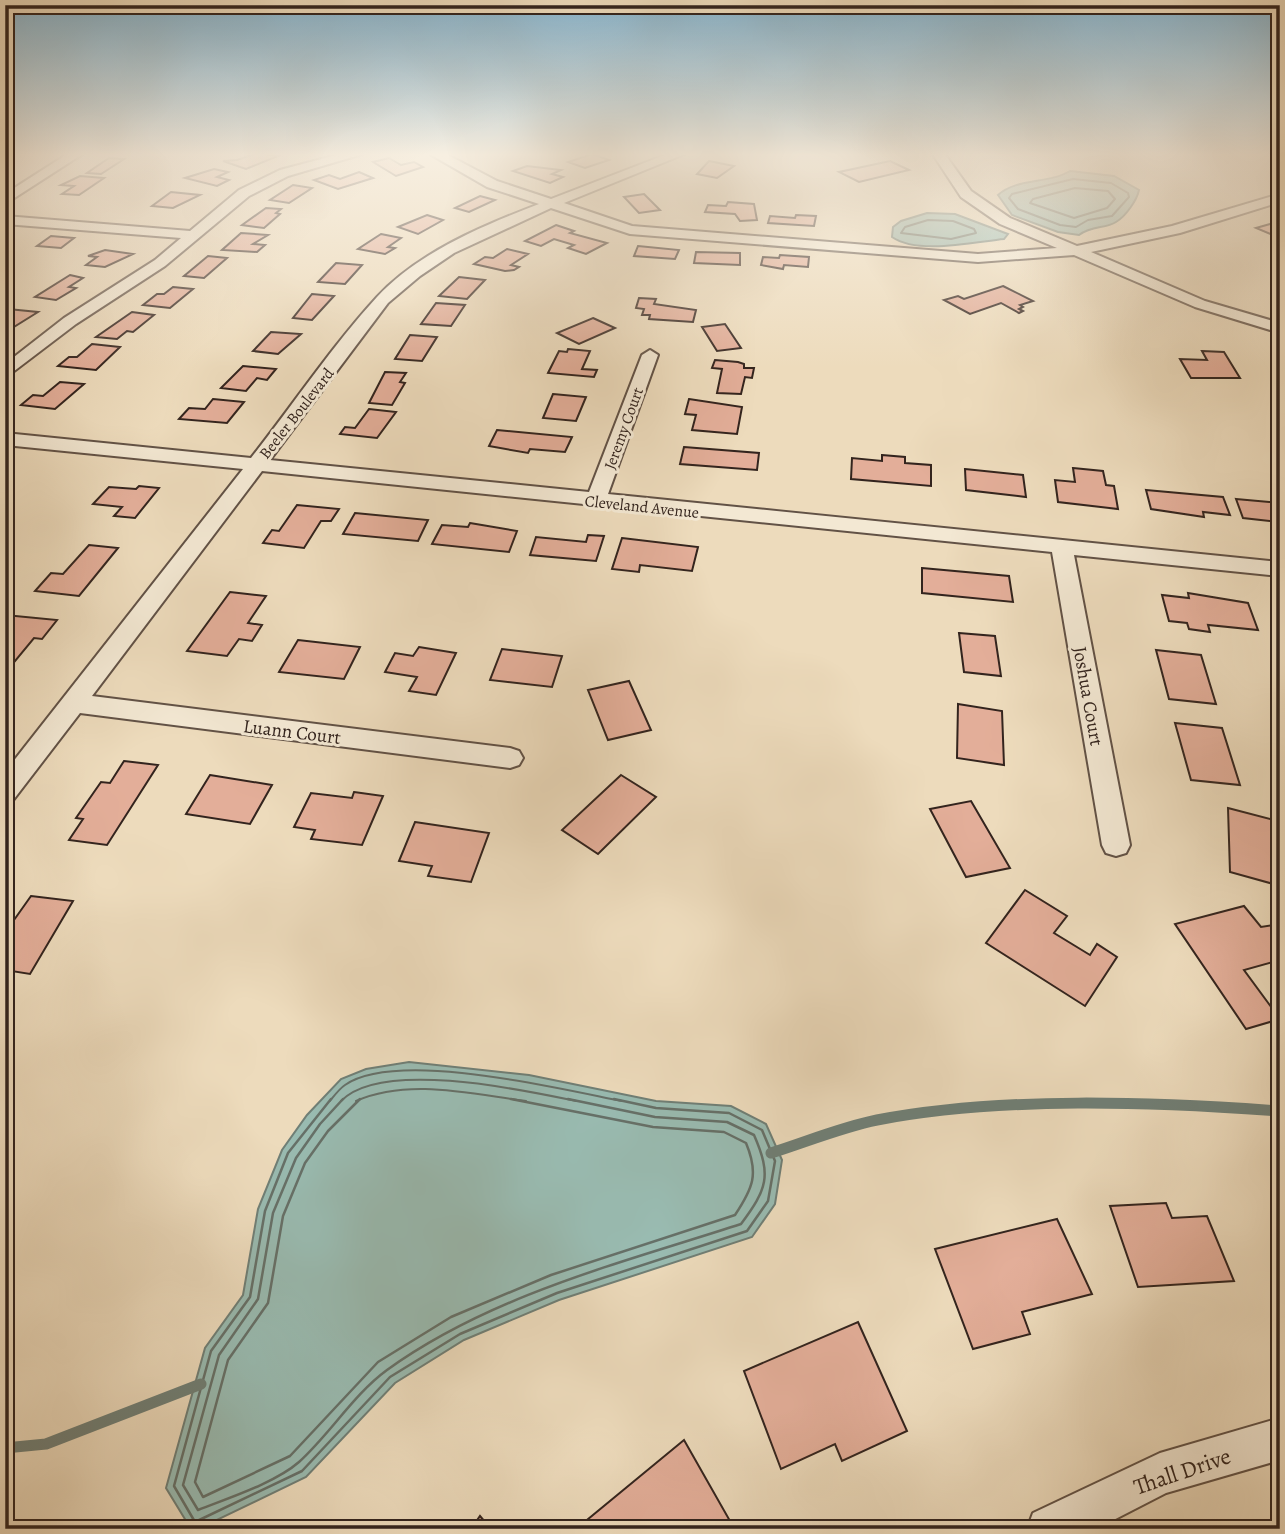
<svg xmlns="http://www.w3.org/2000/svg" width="1285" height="1534" font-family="Alegreya,serif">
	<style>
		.water { fill: #99bbb1; stroke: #707f76; stroke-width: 2 }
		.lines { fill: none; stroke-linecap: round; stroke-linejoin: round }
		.shore-far1 { stroke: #667068; stroke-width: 2 }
		.shore { stroke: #667068; stroke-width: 2.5 }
		.stream { stroke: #707f76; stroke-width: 11 }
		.building { fill: #e3ae99; stroke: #33241e; stroke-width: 2 }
		.minor-casing { stroke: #625246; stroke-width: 4 }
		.minor { fill: #f3e8d3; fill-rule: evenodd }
		.labels { text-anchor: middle; stroke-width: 6; stroke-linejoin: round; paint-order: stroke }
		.far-street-label { font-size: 16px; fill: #33241e; stroke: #f3e8d3 }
		.street-label { font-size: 19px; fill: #33241e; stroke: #f3e8d3 }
		.near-street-label { font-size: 23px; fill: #33241e; stroke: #f3e8d3 }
	</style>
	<rect width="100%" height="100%" fill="#eddbbc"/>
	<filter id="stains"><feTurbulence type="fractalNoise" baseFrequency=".00286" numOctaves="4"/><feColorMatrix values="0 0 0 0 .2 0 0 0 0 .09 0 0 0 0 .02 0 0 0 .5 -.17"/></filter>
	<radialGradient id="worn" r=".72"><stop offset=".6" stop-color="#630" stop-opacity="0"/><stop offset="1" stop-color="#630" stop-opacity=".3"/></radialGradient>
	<!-- water -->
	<g class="water">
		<path d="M 1070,171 L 1114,176 L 1139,190 C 1137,200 1126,216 1116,222 C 1105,229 1092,225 1079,235 L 1058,232 L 1012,215 L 998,195 C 1016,178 1049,184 1070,171 Z"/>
		<path d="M 927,213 L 955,214 L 1008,234 L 1004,239 C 974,242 918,255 892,237 L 893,227 L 901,221 Z"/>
		<polygon points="409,1062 529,1075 656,1101 731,1106 766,1124 782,1160 775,1204 752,1237 559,1300 464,1340 395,1383 306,1477 198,1529 191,1529 166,1488 205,1348 243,1295 258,1209 282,1150 307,1115 341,1079 366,1069"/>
	</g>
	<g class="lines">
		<!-- shore-far1 -->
		<g class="shore-far1">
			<polygon points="1073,179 1111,183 1128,193 1129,197 1112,216 1088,220 1076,227 1060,225 1018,209 1009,198 1012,194"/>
			<polygon points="1075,188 1108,191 1115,199 1107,208 1074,218 1030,203 1033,199"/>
			<polygon points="928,220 953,221 974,229 976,233 951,239 901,233 905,227"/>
			<path d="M 330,1101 C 334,1096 339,1089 345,1085 C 397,1049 561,1089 622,1101"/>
			<path d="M 341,1101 C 381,1059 523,1090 576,1101"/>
			<path d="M 356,1101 C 409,1078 471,1094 526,1101"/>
		</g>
		<!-- shore -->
		<g class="shore">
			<polyline points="331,1099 288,1153 265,1211 250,1297 211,1351 174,1486 195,1522 302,1471 390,1377 460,1334 557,1293 747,1231 768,1201 775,1161 762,1130 729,1113 656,1108 614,1099"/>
			<path d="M 343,1099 L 320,1124 L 296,1158 L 273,1213 L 258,1299 L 219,1355 L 183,1485 L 198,1510 C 228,1498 275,1483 299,1462 C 330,1434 354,1394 387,1370 C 491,1295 621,1263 741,1224 C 767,1189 772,1176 754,1135 L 727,1122 L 655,1117 L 568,1099"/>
			<path d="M 360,1099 L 328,1131 L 305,1163 L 283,1216 L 268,1303 L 228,1360 L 195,1482 L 203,1497 L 290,1456 L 378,1362 L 451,1317 L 551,1275 L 735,1215 C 753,1188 759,1174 746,1143 L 724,1132 L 653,1127 L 511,1099"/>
		</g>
		<!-- stream -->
		<g class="stream">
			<path d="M 771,1153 C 806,1142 842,1127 877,1120 C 1003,1096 1152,1102 1280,1111"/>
			<polyline points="5,1448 46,1444 201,1384"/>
		</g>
	</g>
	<!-- building -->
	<g class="building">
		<polygon points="258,153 278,156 246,169 223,161 237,160"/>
		<polygon points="592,154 609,160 585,168 568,162"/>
		<polygon points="109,158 124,159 101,174 87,173"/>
		<polygon points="389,158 401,165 414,162 423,167 396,176 373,162"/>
		<polygon points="709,161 734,166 717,178 697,174"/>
		<polygon points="890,161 909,170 859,182 839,172"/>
		<polygon points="527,166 561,170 552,174 563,177 550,183 513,171"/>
		<polygon points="214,169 228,172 217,177 229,180 217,186 185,178"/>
		<polygon points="359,172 373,178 338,189 314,180 329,175 340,179"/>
		<polygon points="80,176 104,178 79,195 62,194 74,186 61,185"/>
		<polygon points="293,185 312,188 289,203 270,200"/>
		<polygon points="171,192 200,195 173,208 152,206"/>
		<polygon points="644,194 660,210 639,213 624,197"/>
		<polygon points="480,196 495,200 469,212 455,208"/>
		<polygon points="728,202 754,204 757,220 740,221 735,214 705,212 708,205 726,206"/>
		<polygon points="266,208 281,209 276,213 280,214 264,228 242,225"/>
		<polygon points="427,215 443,220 418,234 398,227"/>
		<polygon points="796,215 816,216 814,226 768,223 770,216 795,218"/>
		<polygon points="1278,222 1280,238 1256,228 1270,224"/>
		<polygon points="556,225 574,231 570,233 607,243 586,254 568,248 574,245 554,239 541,246 525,241"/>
		<polygon points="241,233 268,235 253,244 265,245 257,252 222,250"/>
		<polygon points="381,234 401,238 388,247 395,248 385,254 358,249"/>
		<polygon points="51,236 74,238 61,248 37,246"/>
		<polygon points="638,246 679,250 675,259 634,256"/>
		<polygon points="507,249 528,254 511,265 519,267 514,270 505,271 474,264 485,257 493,258"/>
		<polygon points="105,250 133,254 105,267 86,265 97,257 88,256"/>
		<polygon points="696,252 740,253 740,265 694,263"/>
		<polygon points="780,255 809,257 808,267 784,265 783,269 761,265 763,257 779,258"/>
		<polygon points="208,256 227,258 204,278 184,276"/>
		<polygon points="336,263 362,265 345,284 318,282"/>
		<polygon points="70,275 83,278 69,287 76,288 56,300 35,297"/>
		<polygon points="459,277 485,280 467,299 439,296"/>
		<polygon points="1003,286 1033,301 1020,305 1023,307 1019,309 1023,311 1019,313 1001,303 970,314 944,300 958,296 964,299"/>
		<polygon points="173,287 193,289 170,308 143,305 157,294 164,294"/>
		<polygon points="312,294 334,296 312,320 293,318"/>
		<polygon points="639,298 656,299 654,304 696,310 693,322 649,319 650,315 642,315 644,309 636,308"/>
		<polygon points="436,303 465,305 451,326 421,324"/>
		<polygon points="8,309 38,312 9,330 5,330 5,311"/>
		<polygon points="132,312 154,315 133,332 127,331 117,339 96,337"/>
		<polygon points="593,318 615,328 579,344 557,333"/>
		<polygon points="725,324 741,348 717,351 702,327"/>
		<polygon points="271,332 301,334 278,354 253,351"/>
		<polygon points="410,335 437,337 422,361 395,359"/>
		<polygon points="92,344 120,347 96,370 58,366 69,357 77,357"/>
		<polygon points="568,349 590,351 582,369 597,370 594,377 548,373 559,351 567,352"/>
		<polygon points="1202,351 1224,352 1240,378 1191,378 1180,359 1207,360"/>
		<polygon points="715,360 738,362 744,364 744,368 754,368 752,378 745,377 741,394 717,393 722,369 712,368"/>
		<polygon points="243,366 276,369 267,380 257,378 246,391 221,388"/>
		<polygon points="385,372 406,373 400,382 405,383 392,405 369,403"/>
		<polygon points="60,382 84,384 55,409 21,405 33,395 43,396"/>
		<polygon points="553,394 586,397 576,421 543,418"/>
		<polygon points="213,399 244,402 227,423 179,419 189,408 205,409"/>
		<polygon points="689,399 742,407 737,434 692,430 696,415 685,414"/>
		<polygon points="369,409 396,412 377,438 340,434 345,427 355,428"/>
		<polygon points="497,430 572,437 565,452 530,449 528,453 489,446"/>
		<polygon points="684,447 759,453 757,470 680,464"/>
		<polygon points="882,455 905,457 905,463 931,465 931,486 851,479 852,458 882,461"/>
		<polygon points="1073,468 1103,471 1106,485 1114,486 1118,509 1058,502 1055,480 1075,482"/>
		<polygon points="965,469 1023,475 1026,497 966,490"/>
		<polygon points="139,486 159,488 135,518 114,516 122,507 93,504 109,487 136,489"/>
		<polygon points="1146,490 1223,497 1230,515 1203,512 1204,517 1151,509"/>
		<polygon points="1236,499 1280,503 1280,522 1243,518"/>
		<polygon points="297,505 339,509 331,521 321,521 304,548 263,543 272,530 279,531"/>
		<polygon points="355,513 428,520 418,541 343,534"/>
		<polygon points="470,523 517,531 509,552 432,544 442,525 468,527"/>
		<polygon points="588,535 604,536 596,561 530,555 536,537 586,542"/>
		<polygon points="622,538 698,547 692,571 640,565 639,572 612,569"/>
		<polygon points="89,545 118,548 79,596 35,591 51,573 63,574"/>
		<polygon points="922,568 1009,576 1013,602 922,593"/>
		<polygon points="230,592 266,596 248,623 262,625 252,641 239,639 227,656 187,651"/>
		<polygon points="1188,593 1248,603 1258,630 1208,625 1210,632 1189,629 1187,623 1169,621 1162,595 1189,598"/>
		<polygon points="5,615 57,620 42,639 34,638 11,666 5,665"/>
		<polygon points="959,633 995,636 1001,676 964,672"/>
		<polygon points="298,640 360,647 344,679 279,672"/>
		<polygon points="419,647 456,653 436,695 409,691 417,677 385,672 395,653 413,656"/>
		<polygon points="502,649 562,656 552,687 490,680"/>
		<polygon points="1156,650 1201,655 1216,704 1169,699"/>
		<polygon points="629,681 651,730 608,740 588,690"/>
		<polygon points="958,704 1002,711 1004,765 957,758"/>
		<polygon points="1175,723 1222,728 1240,785 1191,780"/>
		<polygon points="124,761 158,765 107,845 69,840 83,819 76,818 101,782 110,783"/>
		<polygon points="210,775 272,785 250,824 186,814"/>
		<polygon points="621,775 656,797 598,854 562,830"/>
		<polygon points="354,792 383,796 362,845 311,839 315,830 294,827 311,793 352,798"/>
		<polygon points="971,801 1010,868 966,877 930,809"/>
		<polygon points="1228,808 1274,820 1276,844 1280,845 1280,864 1276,863 1277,885 1230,872"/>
		<polygon points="415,822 489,833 471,882 428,876 432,866 399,861"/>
		<polygon points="1025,890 1067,916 1054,933 1090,955 1097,944 1117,957 1085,1006 986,943"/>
		<polygon points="31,896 73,901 30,974 5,970 5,919 14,920"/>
		<polygon points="1244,906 1261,927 1280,924 1280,960 1244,970 1280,1019 1246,1029 1175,924"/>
		<polygon points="1166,1203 1172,1218 1207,1216 1234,1281 1138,1287 1110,1206"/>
		<polygon points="1057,1219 1092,1294 1022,1312 1030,1334 973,1349 935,1249"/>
		<polygon points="858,1322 907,1431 842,1461 835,1444 781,1469 744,1371"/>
		<polygon points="684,1440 730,1521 721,1529 576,1529"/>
		<polygon points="480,1516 491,1529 471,1529"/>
	</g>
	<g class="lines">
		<!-- minor casing -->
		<g class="minor-casing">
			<g id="minor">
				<polygon points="69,153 84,153 5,204 5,194"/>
				<polygon points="344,153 366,153 288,176 249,196 165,266 76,324 5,378 5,364 64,318 155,260 181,238 5,224 5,216 190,231 239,190 280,170"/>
				<path d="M 428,153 L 444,153 L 497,181 L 551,199 L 670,153 L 687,153 L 564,203 L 632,226 L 978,254 L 1057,248 L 1000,224 L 961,197 L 932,153 L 944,153 L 971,191 L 1010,218 L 1077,246 L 1172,226 L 1280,194 L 1280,202 L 1180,233 L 1091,252 L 1205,301 L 1280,323 L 1280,333 L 1195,307 L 1074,255 L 978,262 L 630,234 L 551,208 L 454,253 L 420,276 L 388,303 L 270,460 L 589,492 L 642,355 L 650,350 L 658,355 L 608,494 L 1280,562 L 1280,576 L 1074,555 L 1130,845 L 1126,853 L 1116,856 L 1106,853 L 1102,845 L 1052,552 L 262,471 L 92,696 L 510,748 L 519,751 L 523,758 L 519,765 L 510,768 L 80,713 L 14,799 L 5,802 L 5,772 L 243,469 L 5,445 L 5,433 L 251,458 C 292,406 333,345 377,297 C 419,252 482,226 539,204 L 487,187 Z"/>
				<polygon points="1280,1418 1280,1460 1166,1493 1096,1529 1027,1529 1033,1513 1160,1453"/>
			</g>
		</g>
		<!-- minor -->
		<use href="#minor" class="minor"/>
	</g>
	<!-- sky -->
	<linearGradient id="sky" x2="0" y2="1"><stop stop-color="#88b7d2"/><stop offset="0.42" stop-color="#f7efe1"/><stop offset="1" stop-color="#f7efe1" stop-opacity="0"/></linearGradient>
	<rect width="1285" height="368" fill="url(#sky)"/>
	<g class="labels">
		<!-- far-street labels -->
		<g class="far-street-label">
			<text transform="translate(296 413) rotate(-52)" y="6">Beeler Boulevard</text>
			<text transform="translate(623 428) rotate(-70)" y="6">Jeremy Court</text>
			<text transform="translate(642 506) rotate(6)" y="6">Cleveland Avenue</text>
		</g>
		<!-- street labels -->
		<g class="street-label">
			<text transform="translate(1089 696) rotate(80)" y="7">Joshua Court</text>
			<text transform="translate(292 731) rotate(7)" y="7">Luann Court</text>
		</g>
		<!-- near-street labels -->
		<g class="near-street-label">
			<text transform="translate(1182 1471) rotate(-19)" y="8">Thall Drive</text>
		</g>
	</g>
	<!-- margin -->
	<rect width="1285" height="1534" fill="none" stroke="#eddbbc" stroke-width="28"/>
	<rect x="7" y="7" width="1271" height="1520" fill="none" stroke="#33241e" stroke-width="3.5"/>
	<rect x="14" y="14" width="1257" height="1506" fill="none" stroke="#33241e" stroke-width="2"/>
	<rect width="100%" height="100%" filter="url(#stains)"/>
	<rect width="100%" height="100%" fill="url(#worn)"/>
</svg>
